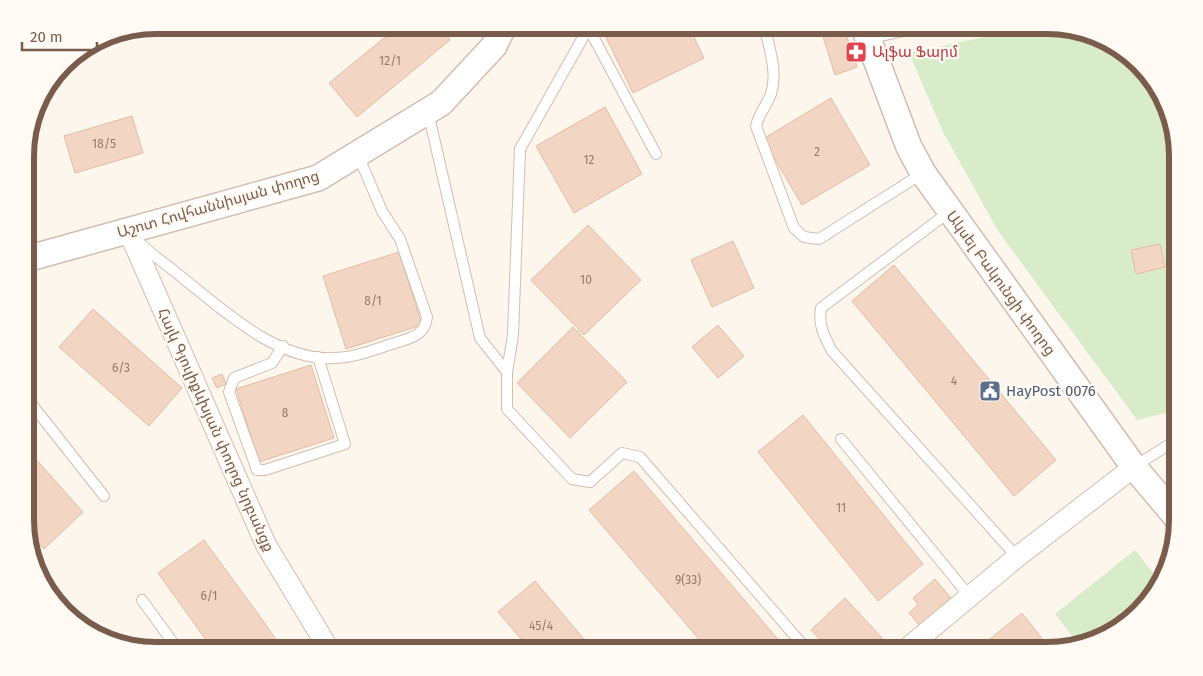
<svg xmlns="http://www.w3.org/2000/svg" width="1203" height="676" font-family="'Fira Sans','Noto Sans Armenian',sans-serif">
	<style>
		.green { fill: #d8ecc9 }
		.building { fill: #f3d5c3; stroke: #e6bba3 }
		.lines { fill: none; stroke-linecap: round; stroke-linejoin: round }
		.service-casing { stroke: #d1beb0; stroke-width: 12 }
		.minor-casing { stroke: #d1beb0; stroke-width: 22 }
		.tertiary-casing { stroke: #d1beb0; stroke-width: 28 }
		.service { stroke: #fff; stroke-width: 10 }
		.minor { stroke: #fff; stroke-width: 20 }
		.tertiary { stroke: #fff; stroke-width: 25 }
		.labels { text-anchor: middle; stroke-width: 4.5; stroke-linejoin: round; paint-order: stroke }
		.number-label { font-size: 12px; fill: #987a6a }
		.health-label { font-size: 15px; fill: #be3a42; stroke: #fffaf3; text-anchor: start }
		.street-label { font-size: 15px; fill: #7a5c4d; stroke: #fffaf3 }
		.service-label { font-size: 15px; fill: #4e5e75; stroke: #fffaf3; text-anchor: start }
		.rim { fill: none; stroke: #7a5c4d; stroke-width: 6 }
	</style>
	<rect width="100%" height="100%" fill="#fdf6ec"/>
	<!-- green -->
	<g class="green">
		<polygon points="1041,25 1113,42 1156,83 1178,147 1178,410 1137,420 998,231 943,132 909,53"/>
		<polygon points="1135,550 1161,583 1161,586 1120,629 1078,643 1055,614"/>
	</g>
	<!-- building -->
	<g class="building">
		<polygon points="400,25 438,25 450,40 357,117 329,83"/>
		<polygon points="600,25 688,25 704,58 633,93"/>
		<polygon points="837,25 843,25 857,67 835,75 821,30"/>
		<polygon points="831,98 870,165 802,205 763,139"/>
		<polygon points="605,107 642,174 574,213 536,146"/>
		<polygon points="132,116 143,153 75,173 64,136"/>
		<polygon points="588,225 641,280 584,335 531,280"/>
		<polygon points="733,241 754,288 712,307 691,260"/>
		<polygon points="1160,244 1165,267 1136,274 1131,250"/>
		<polygon points="399,252 422,325 346,349 323,276"/>
		<polygon points="894,265 1056,460 1014,496 852,301"/>
		<polygon points="93,309 182,388 149,426 59,347"/>
		<polygon points="718,325 744,356 718,378 692,347"/>
		<polygon points="573,327 627,382 570,438 517,383"/>
		<polygon points="311,365 334,438 259,462 236,389"/>
		<polygon points="222,374 226,384 217,388 212,378"/>
		<polygon points="803,415 923,564 878,601 758,452"/>
		<polygon points="26,448 83,512 44,549 26,529"/>
		<polygon points="634,471 788,651 709,651 589,510"/>
		<polygon points="204,540 261,618 284,651 214,651 158,573"/>
		<polygon points="935,579 955,603 923,630 909,613 918,605 913,598"/>
		<polygon points="535,581 594,651 507,651 521,639 498,612"/>
		<polygon points="845,598 883,639 871,651 831,651 811,630"/>
		<polygon points="1022,613 1052,651 975,651"/>
	</g>
	<g class="lines">
		<!-- service casing -->
		<g class="service-casing">
			<g id="service">
				<polyline points="590,25 520,149 513,335 507,372 507,409 572,479 590,482 622,453 640,457 808,651"/>
				<path d="M 764,25 C 769,47 778,72 771,94 C 767,105 759,113 756,126 L 794,228 L 804,237 L 819,239 L 923,173"/>
				<polyline points="588,27 656,154"/>
				<polyline points="428,112 480,338 507,372"/>
				<path d="M 949,212 L 821,308 C 818,325 824,336 832,351 L 1017,557"/>
				<path d="M 137,240 C 151,255 169,266 184,279 C 224,311 278,361 333,358 C 353,358 373,350 392,344 C 409,338 425,337 427,317 L 400,239 L 382,211 L 358,155"/>
				<polyline points="283,346 272,363 234,378 229,392 257,470 265,470 345,444 318,357"/>
				<polyline points="26,397 104,496"/>
				<polyline points="841,439 970,597"/>
				<polyline points="1135,466 1178,439"/>
				<polyline points="142,600 179,651"/>
			</g>
		</g>
		<!-- minor casing -->
		<g class="minor-casing">
			<g id="minor">
				<polyline points="865,34 908,25"/>
				<polyline points="128,230 266,545 330,651"/>
				<polyline points="904,651 1017,557 1134,467"/>
			</g>
		</g>
		<!-- tertiary casing -->
		<g class="tertiary-casing">
			<g id="tertiary">
				<polyline points="863,25 909,147 923,173 1134,467 1178,519"/>
				<polyline points="26,259 318,178 441,103 494,46 504,25"/>
			</g>
		</g>
		<!-- service -->
		<use href="#service" class="service"/>
		<!-- minor -->
		<use href="#minor" class="minor"/>
		<!-- tertiary -->
		<use href="#tertiary" class="tertiary"/>
	</g>
	<!-- icons -->
	<defs>
		<g id="pharmacy-square" transform="scale(1.125)"><rect x="-9" y="-9" width="18" height="18" rx="4" fill="#e0444e" stroke="#fffaf3"/><path d="M-2-6h4v4h4v4h-4v4h-4v-4h-4v-4h4Z" fill="#fff"/></g>
		<g id="civic-square" transform="scale(1.125)"><rect x="-9" y="-9" width="18" height="18" rx="4" fill="#5c6f8a" stroke="#fffaf3"/><path d="M-.6-6.5H3V-4.5H.6V-3L4-1V1h2V6H-6V1h2V-1L-.6-3ZM-1.2 2.5V6h2.4V2.5Z" fill="#fff"/></g>
	</defs>
	<g fill-rule="evenodd">
		<use href="#pharmacy-square" x="856" y="52"/>
		<use href="#civic-square" x="990" y="391"/>
	</g>
	<g class="labels">
		<!-- number labels -->
		<g class="number-label">
			<text x="390" y="65">12/1</text>
			<text x="104" y="148">18/5</text>
			<text x="817" y="156">2</text>
			<text x="589" y="164">12</text>
			<text x="586" y="284">10</text>
			<text x="373" y="305">8/1</text>
			<text x="121" y="372">6/3</text>
			<text x="954" y="385">4</text>
			<text x="285" y="417">8</text>
			<text x="841" y="512">11</text>
			<text x="688" y="584">9(33)</text>
			<text x="209" y="600">6/1</text>
			<text x="541" y="630">45/4</text>
		</g>
		<!-- health labels -->
		<g class="health-label">
			<text x="872" y="57">Ալֆա Ֆարմ</text>
		</g>
		<!-- street labels -->
		<g class="street-label">
			<text transform="translate(218 204) rotate(-16)" y="5">Աշոտ Հովհաննիսյան փողոց</text>
			<text transform="translate(1001 283) rotate(54)" y="5">Ակսել Բակունցի փողոց</text>
			<text transform="translate(216 430) rotate(66)" y="5">Հայկ Գյուլիքևխյան փողոց նրբանցք</text>
		</g>
		<!-- service labels -->
		<g class="service-label">
			<text x="1006" y="396">HayPost 0076</text>
		</g>
	</g>
	<!-- crop -->
	<path d="M0 0H1203V676H0ZM156 34H1047A122 122 0 0 1 1169 156V520A122 122 0 0 1 1047 642H156A122 122 0 0 1 34 520V156A122 122 0 0 1 156 34Z" fill="#fffaf3" fill-rule="evenodd"/>
	<path class="rim" d="M156 34H1047A122 122 0 0 1 1169 156V520A122 122 0 0 1 1047 642H156A122 122 0 0 1 34 520V156A122 122 0 0 1 156 34Z"/>
	<!-- scale -->
	<path d="M22 42v8h75v-8" fill="none" stroke="#7a5c4d" stroke-width="2.5"/>
	<text x="30" y="42" font-size="15" fill="#7a5c4d" stroke="#fffaf3" stroke-width="4" paint-order="stroke">20 m</text>
</svg>
